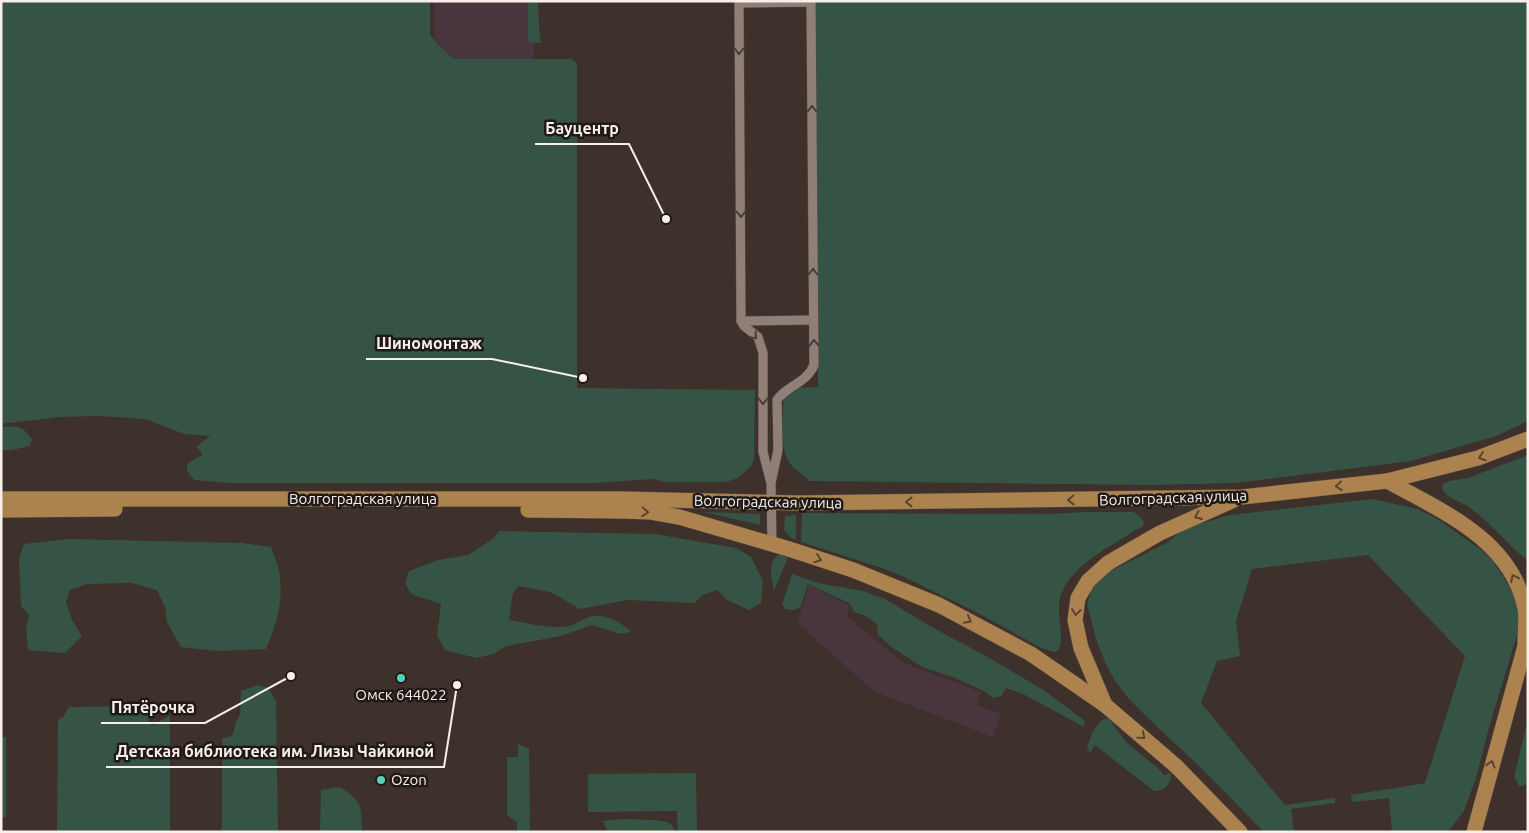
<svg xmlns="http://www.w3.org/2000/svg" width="1529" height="833" font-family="Ubuntu,sans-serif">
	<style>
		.industrial { fill: #48353d }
		.green { fill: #355445 }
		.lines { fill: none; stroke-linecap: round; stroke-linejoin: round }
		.minor-casing { stroke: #584c46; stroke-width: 10 }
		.primary-casing { stroke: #584c46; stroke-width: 16 }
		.minor { stroke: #8f7f77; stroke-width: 9 }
		.primary { stroke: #ac834e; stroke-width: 15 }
		.oneway { stroke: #473d39 }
		.oneway2 { stroke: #58442d }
		.poi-dot { fill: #59cebe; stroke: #201a17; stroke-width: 2 }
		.labels { text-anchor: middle; stroke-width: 5; stroke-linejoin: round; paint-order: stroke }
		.street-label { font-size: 15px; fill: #f8efeb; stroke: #201a17 }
		.poi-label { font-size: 15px; fill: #f8efeb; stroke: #201a17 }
		.leader { fill: none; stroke: #f8efeb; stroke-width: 2 }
		.callout-dot { fill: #f8efeb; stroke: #201a17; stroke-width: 2 }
		.callout-label { font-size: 16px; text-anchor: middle; font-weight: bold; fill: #f8efeb; stroke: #201a17; stroke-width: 5; stroke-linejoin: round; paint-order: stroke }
	</style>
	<rect width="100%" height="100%" fill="#3e302a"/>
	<!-- industrial -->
	<g class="industrial">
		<polygon points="434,1 534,1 534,80 435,81"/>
		<polygon points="809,585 850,606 847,616 902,662 981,692 977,705 1001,714 993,737 875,692 797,623"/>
	</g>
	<!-- green -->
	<g class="green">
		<polygon points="1,1 430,1 430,34 438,45 454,59 571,59 577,63 577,388 755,390 754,458 752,465 738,478 726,482 665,482 654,479 595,483 227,483 194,480 187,471 187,464 202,455 201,451 196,447 210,436 184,434 145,419 98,416 59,417 1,424"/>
		<polygon points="528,1 538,1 539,26 541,43 531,43 528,41"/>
		<path d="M 816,1 L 1528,1 L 1528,421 L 1496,436 L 1411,461 L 1235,483 L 1151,485 L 809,481 C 805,474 794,471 789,462 C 779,446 783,414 784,395 L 795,388 L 818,387 Z"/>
		<path d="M 1,427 C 17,426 23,425 32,440 L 29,446 L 12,450 L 1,450 Z"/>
		<path d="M 1528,455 L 1528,560 C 1506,545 1490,521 1467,506 C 1459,501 1442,497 1442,485 L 1449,481 L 1468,478 Z"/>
		<polygon points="1372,499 1418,509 1439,520 1480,549 1492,560 1504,578 1514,595 1519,612 1518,632 1490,724 1476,778 1464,811 1448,832 1392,832 1389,798 1352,802 1351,795 1425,783 1465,656 1368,555 1252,569 1236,621 1240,656 1217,661 1201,703 1285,805 1335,798 1335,803 1291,809 1294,832 1264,832 1199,766 1149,719 1128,698 1115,681 1105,662 1096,639 1087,604 1091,590 1101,576 1168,542 1185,528 1203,523 1230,515"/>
		<polygon points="704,512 760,514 760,525"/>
		<path d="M 1087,512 L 1134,512 L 1143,520 L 1144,524 L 1141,528 C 1135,529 1130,534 1125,537 C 1100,552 1063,572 1059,604 C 1058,621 1064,633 1059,650 L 1054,652 L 1041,648 L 980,614 L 902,576 L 879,567 L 801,542 L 802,513 L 1046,514 Z"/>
		<polygon points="796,515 796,539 791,538 784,530 785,516"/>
		<path d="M 499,531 L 655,534 L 736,548 L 751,557 L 763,581 L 761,603 L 749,610 L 727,600 L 717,590 L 703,595 L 694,603 L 628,600 L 580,609 L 550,592 L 518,586 L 513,593 L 509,620 C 525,623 543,627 559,627 C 573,627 577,622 589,617 C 602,612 622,622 631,632 L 620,634 L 592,625 L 561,636 L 507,646 L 493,654 L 476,658 L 445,650 L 437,635 L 441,604 L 411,594 L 405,583 L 409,571 L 438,560 L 468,555 L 494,538 Z"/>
		<path d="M 69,539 L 242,543 L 271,547 C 273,554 277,562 279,570 C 284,597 277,625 266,649 L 216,651 L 181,647 L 167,622 L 165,607 L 157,590 L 132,583 L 87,584 L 70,590 L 66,602 L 72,620 L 82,636 L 65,653 L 28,650 L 26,628 L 29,615 L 21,606 L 19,558 L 24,544 Z"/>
		<path d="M 780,554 L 788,557 L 774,591 C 772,578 766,562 780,554 Z"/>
		<polygon points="792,574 818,583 863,591 885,599 937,630 986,656 1045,691 1085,721 1084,727 1023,694 1006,688 1001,696 994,698 982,690 953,677 922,667 893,648 878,635 877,624 866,616 854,612 849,603 808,584 800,608 793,610 785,609 782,604"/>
		<polygon points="258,685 268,688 276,701 278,832 220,832 222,826 222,738 229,737 233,734 235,724 240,714 241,691"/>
		<polygon points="155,706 148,721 152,726 170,715 170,832 57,832 58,720 63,717 69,707"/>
		<path d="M 1104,719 L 1109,719 L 1127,743 L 1158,768 L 1164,775 L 1171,773 C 1171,784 1165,791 1154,791 L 1095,745 L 1090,753 L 1087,747 C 1091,736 1094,726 1104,719 Z"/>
		<polygon points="1528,719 1528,781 1524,786 1519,786 1514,777"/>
		<rect x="1" y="737" width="5" height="80"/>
		<polygon points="518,744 529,749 530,832 517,832 517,822 507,815 507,757 518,757"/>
		<polygon points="696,773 697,832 678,832 677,811 588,812 588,774"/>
		<path d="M 339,787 C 363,801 361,805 362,832 L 320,832 L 321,790 Z"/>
		<polygon points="623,819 655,820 667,822 673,826 674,832 608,832 603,821"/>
	</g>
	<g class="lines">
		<!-- minor casing -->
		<g class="minor-casing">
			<g id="minor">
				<polyline points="741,321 814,320"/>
				<path d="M 771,483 L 763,452 L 763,353 L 758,337 L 744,326 L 741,321 L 739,3 L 811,2 L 814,365 C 806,384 787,385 777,400 L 778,450 L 771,483 L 772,544"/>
			</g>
		</g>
		<!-- primary casing -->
		<g class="primary-casing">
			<g id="primary">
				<path d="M 1387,481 C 1442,511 1511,540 1525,608 C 1527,619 1525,632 1525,643"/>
				<polyline points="1,499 622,499 799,503 1242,497 1387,481 1478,458 1528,439"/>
				<polyline points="1,510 115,509"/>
				<polyline points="528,510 621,511 651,512 679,517 789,549 853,570 939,605 1031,654 1105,705 1176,766 1240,832"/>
				<polyline points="1105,705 1081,648 1075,620 1078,598 1088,581 1108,563 1160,533 1234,500"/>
				<polyline points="1474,832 1528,635"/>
			</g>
		</g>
		<!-- minor -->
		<use href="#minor" class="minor"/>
		<!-- primary -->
		<use href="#primary" class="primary"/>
	</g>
	<!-- one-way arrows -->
	<defs><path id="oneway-chevron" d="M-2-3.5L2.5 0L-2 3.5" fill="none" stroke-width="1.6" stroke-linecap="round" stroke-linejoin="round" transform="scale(1.25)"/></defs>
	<g class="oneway">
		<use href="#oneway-chevron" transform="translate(739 51) rotate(90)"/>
		<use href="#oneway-chevron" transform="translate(812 109) rotate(-90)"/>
		<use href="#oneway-chevron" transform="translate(741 214) rotate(90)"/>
		<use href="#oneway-chevron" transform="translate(813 272) rotate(-90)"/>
		<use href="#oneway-chevron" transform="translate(754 336) rotate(47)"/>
		<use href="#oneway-chevron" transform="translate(814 343) rotate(-91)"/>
		<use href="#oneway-chevron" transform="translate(763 401) rotate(90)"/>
	</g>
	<g class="oneway2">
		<use href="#oneway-chevron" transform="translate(1482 457) rotate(161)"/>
		<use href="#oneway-chevron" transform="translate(1339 486) rotate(174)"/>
		<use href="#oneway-chevron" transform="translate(1071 500) rotate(179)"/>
		<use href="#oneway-chevron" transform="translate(909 502) rotate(180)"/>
		<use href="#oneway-chevron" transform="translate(645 512) rotate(4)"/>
		<use href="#oneway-chevron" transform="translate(1198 516) rotate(156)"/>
		<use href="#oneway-chevron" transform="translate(818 559) rotate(19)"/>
		<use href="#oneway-chevron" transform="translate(1514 578) rotate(-117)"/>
		<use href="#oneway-chevron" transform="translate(1076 612) rotate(97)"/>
		<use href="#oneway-chevron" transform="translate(968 620) rotate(28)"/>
		<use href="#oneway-chevron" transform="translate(1142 736) rotate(40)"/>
		<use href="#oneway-chevron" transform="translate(1491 764) rotate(-75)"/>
	</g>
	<!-- markers -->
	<g class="poi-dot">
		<circle cx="401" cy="678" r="5"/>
		<circle cx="381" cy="780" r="5"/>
	</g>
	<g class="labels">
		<!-- street labels -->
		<g class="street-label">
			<text transform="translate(1173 498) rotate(-2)" y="5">Волгоградская улица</text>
			<text x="363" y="504">Волгоградская улица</text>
			<text transform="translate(768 502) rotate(1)" y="5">Волгоградская улица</text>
		</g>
		<!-- poi labels -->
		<g class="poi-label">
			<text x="401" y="700">Омск 644022</text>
			<text x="391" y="785" text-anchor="start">Ozon</text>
		</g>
	</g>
	<!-- callouts -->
	<path class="leader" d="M666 219L629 144H535M583 378L492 359H366M291 676L205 723H101M457 685L444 767H106"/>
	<g class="callout-dot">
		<circle cx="666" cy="219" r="5"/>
		<circle cx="583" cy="378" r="5"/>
		<circle cx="291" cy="676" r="5"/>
		<circle cx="457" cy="685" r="5"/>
	</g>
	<g class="callout-label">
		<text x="582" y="134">Бауцентр</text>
		<text x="429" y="349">Шиномонтаж</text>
		<text x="153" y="713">Пятёрочка</text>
		<text x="275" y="757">Детская библиотека им. Лизы Чайкиной</text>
	</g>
	<!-- border -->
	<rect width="1529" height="833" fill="none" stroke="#f8efeb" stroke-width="5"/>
</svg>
